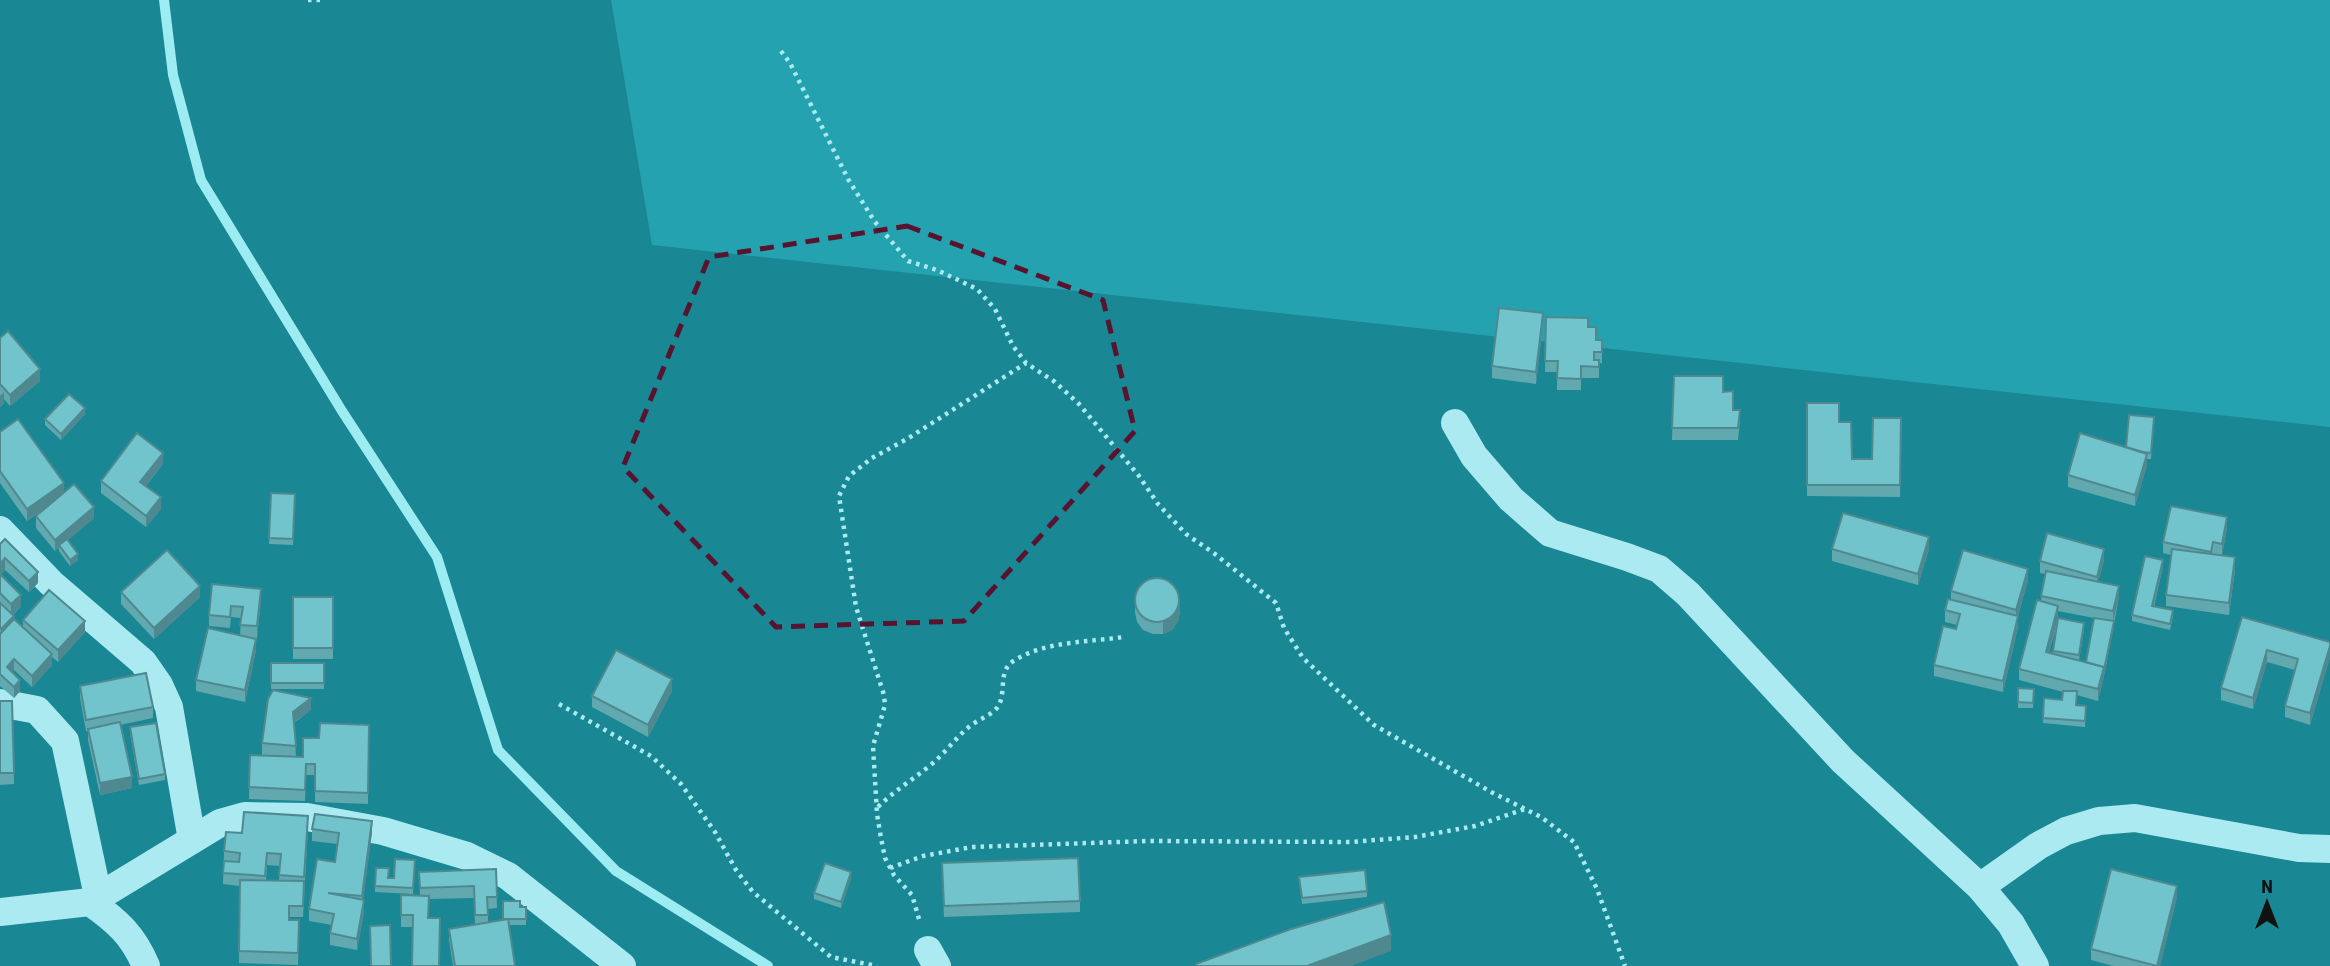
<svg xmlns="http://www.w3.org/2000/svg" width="2330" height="966" font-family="'Roboto Condensed',sans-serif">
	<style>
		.green { fill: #25a2af }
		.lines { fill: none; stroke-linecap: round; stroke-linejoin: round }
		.stream { stroke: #9cecf2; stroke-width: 10 }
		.path { stroke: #aaeaf0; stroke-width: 4.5; stroke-dasharray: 3.5 5; stroke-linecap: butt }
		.minor { stroke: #aaeaf0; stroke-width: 28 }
		.wall { fill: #61a9af; fill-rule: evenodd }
		.shaded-wall { fill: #4f898f }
		.building { fill: #71c4cc; stroke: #4f898f; stroke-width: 2 }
		.marked { fill: none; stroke: #58142f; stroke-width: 5; stroke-dasharray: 14 9; stroke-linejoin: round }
	</style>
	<rect width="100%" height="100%" fill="#198794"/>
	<!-- green -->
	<polygon class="green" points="611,0 2330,0 2330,427 652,245"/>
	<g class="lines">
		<!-- stream -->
		<polyline class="stream" points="164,0 173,75 201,180 342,411 437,557 498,750 616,871 768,966"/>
		<!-- path -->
		<g class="path">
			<polyline points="308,0 324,0"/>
			<polyline points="781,51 790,63 848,179 875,222 908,261 937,270 977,289 995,309 1013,346 1026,363 1055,382 1079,404 1139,476 1158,504 1186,534 1215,554 1276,603 1284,628 1303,658 1374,725 1493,793 1541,817 1574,842 1597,889 1625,966"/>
			<polyline points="559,704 651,756 681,784 715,832 736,870 753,892 831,957 877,966"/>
			<path d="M 878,807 C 894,791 911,781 928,767 C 944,755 955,738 970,726 C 979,719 990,716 997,708 C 1008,693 996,671 1015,660 C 1046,641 1089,642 1124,637"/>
			<polyline points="890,868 923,856 972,847 1147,841 1350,842 1415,837 1475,826 1525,809"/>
			<polyline points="919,919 912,895 894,875 885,858 881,838 877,814 873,746 885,705 884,695 856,607 839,496 849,476 872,458 907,439 1026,363"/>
		</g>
		<!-- minor -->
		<g class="minor">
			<polyline points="1455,423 1474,456 1511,499 1550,533 1627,557 1659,569 1688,594 1843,761 1980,887 2011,924 2035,966"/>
			<polyline points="0,530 51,583 143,662 159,685 169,707 192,840"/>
			<polyline points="0,703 37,710 65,741 98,896"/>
			<polyline points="1980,887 2038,846 2066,831 2099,821 2135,818 2299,848 2330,849"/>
			<polyline points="90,902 220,823 245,816 307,817 383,831 467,856 508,876 622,966"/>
			<path d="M 0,912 L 90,902 C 117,921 133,935 146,966"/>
			<polyline points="928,950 937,966"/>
		</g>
	</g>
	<!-- wall -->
	<g class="wall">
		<polygon points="1546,317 1588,327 1596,340 1602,340 1602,363 1599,363 1599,378 1581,378 1581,390 1557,390 1557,372 1545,372"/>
		<polygon points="1543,324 1536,384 1492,378 1492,366"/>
		<polygon points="0,338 40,381 10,406 4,399 4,403 0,407"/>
		<polygon points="1674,376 1733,410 1740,421 1738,440 1672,440"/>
		<polygon points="1807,403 1839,422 1852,459 1872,459 1901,418 1900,497 1807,496"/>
		<polygon points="85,414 61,440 45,425 45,419"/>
		<polygon points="2154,423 2151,459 2147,459 2147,465 2135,506 2068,487 2068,475 2126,447"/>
		<polygon points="0,432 94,518 68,540 78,560 70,566 59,551 59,548 55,551 36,528 36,516 47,507 27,521 0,483"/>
		<polygon points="163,464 146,486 161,509 146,527 101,493 101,481"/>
		<polygon points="271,493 295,494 293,545 269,544"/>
		<polygon points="2227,528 2222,555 2235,569 2229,615 2166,606 2166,595 2171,555 2163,553 2163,542"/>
		<polygon points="0,544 38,583 29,592 5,570 0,575 21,606 13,615 14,619 23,627 23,620 85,632 58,662 52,657 52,665 32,687 14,670 12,672 20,691 14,698 0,686"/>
		<polygon points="1832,549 1929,549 1918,585 1832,561"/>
		<path d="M 2104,560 L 2098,582 L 2119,597 L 2104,676 L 2098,701 L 2077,695 L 2076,705 L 2086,706 L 2085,727 L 2043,723 L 2044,698 L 2062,700 L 2063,692 L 2019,680 L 2019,669 L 2041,601 L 2045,574 L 2040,573 L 2040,561 ZM 2058,611 L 2094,618 L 2086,662 L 2079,660 L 2084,629 L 2058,618 ZM 2058,621 L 2053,653 L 2049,652 Z"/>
		<polygon points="2163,566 2154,607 2173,616 2170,630 2132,621 2132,615"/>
		<polygon points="2028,580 2018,616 2018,627 2003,692 1934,676 1934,665 1956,629 1957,625 1945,622 1945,610 1951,600 1951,591"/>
		<polygon points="212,584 261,601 257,638 246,637 256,650 245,702 196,691 196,680 240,636 241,618 231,617 230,628 209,626 209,615"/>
		<polygon points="121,592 200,597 154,639 121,604"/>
		<rect x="293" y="597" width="40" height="62"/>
		<polygon points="1135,601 1180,612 1178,621 1172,630 1163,634 1153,634 1143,630 1137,622 1135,612"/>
		<polygon points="2242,617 2330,642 2330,657 2310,725 2285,717 2285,706 2295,670 2267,662 2253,709 2221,700 2221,688"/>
		<rect x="271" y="663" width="53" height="26"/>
		<polygon points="80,686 153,707 153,718 120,725 132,788 100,795 88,740 88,731 86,731 80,698"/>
		<polygon points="2018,688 2034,689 2033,708 2018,708"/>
		<polygon points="672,691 648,737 592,707 592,696"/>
		<polygon points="0,701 12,701 14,784 0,785"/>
		<polygon points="311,710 294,723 296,757 262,755 262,743"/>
		<polygon points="369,725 368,804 315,802 315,775 306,775 305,801 249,799 250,755 303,757 319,738"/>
		<polygon points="130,727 165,774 165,780 139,785 130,733"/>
		<path d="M 308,827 L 303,917 L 289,917 L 289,920 L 299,920 L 298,965 L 239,963 L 240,886 L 223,884 L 224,851 L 242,833 ZM 267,865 L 280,866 L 279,881 L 266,880 Z"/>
		<polygon points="312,829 372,832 363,900 364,912 357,950 330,945 330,933 332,925 309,921 309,909 335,862 337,844 312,841"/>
		<polygon points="415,860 413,894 375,892 376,868 388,878 394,878"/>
		<polygon points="496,869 497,908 488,909 488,922 503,920 503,901 520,907 526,907 526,925 509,925 515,966 453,966 449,940 449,929 475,924 474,898 429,899 413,927 401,927 401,895 420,895 419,872"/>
		<polygon points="942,874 1080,901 1080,912 944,917"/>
		<polygon points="1299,877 1367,891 1367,897 1302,904"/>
		<polygon points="851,878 841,908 814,899 814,893"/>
		<polygon points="2177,897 2160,966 2113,966 2091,960 2091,949"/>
	</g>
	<!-- shaded-wall -->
	<g class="shaded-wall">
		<polygon points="1543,313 1543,324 1536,384 1536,372"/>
		<polygon points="40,369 40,381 10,406 10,395"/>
		<polygon points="4,392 4,403 0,407 0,396"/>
		<polygon points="85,408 85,414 61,440 61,434"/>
		<polygon points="163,453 163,464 140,493 140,482"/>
		<polygon points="2147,454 2147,465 2135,506 2135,495"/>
		<polygon points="64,483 64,494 27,521 27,509"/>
		<polygon points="161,497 161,509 146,527 146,516"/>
		<polygon points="94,507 94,518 60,547 59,545 59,548 55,551 55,540"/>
		<polygon points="2227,517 2227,528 2222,555 2222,544"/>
		<polygon points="1929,537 1929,549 1918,585 1918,574"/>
		<polygon points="2104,549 2104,560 2097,588 2097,577"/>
		<polygon points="78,554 78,560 70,566 70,560"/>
		<polygon points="2235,557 2235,569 2229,615 2229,603"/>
		<polygon points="5,558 5,570 0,575 0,564"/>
		<polygon points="2163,560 2163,566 2152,612 2152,606"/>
		<polygon points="2028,569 2028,580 2016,622 2016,610"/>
		<polygon points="38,572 38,583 29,592 29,581"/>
		<polygon points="200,586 200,597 154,639 154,628"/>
		<polygon points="2119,586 2119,597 2113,622 2113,611"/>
		<polygon points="261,589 261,601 257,638 257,626"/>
		<polygon points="21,595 21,606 11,616 11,604"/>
		<polygon points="1180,600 1180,612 1178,621 1172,630 1163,634 1163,622"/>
		<polygon points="2058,606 2058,617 2046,663 2046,652"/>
		<polygon points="14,616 14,627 1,640 1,629"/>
		<polygon points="2018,616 2018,627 2003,692 2003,681"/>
		<polygon points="85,621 85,632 58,662 58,650"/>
		<polygon points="2114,621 2114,627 2104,676 2104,670"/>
		<polygon points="256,639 256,650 245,702 245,690"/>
		<polygon points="2330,646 2330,657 2310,725 2310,713"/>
		<polygon points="2267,650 2267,662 2253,709 2253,698"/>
		<polygon points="52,654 52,665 32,687 32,676"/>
		<polygon points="14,659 14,670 7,679 7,667"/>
		<polygon points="2104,667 2104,678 2098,701 2098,689"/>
		<polygon points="672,679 672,691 648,737 648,725"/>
		<polygon points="20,680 20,691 14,698 14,687"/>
		<polygon points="311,698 311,710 293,723 293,712"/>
		<polygon points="132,777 132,788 100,795 100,783"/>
		<polygon points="372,821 372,832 362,908 362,896"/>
		<polygon points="851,872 851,878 841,908 841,902"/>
		<polygon points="2177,886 2177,897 2160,966 2157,966"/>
		<polygon points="364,900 364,912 357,950 357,939"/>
		<polygon points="1391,935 1391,951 1351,966 1307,966"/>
	</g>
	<!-- building -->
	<g class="building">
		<polygon points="1499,308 1543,313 1536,372 1492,366"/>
		<polygon points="1546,317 1588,318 1588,327 1596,327 1596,340 1602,340 1602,352 1594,352 1594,360 1599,360 1599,367 1581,366 1581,379 1557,378 1558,361 1545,361"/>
		<polygon points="8,331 40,369 10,395 0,384 0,338"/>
		<polygon points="1674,376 1723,376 1723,392 1733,391 1733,410 1740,410 1738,428 1672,428"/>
		<polygon points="69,394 85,408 61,434 45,419"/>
		<polygon points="1807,403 1839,403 1839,422 1851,422 1852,459 1872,459 1873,418 1901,418 1900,485 1807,485"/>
		<polygon points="2129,415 2154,417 2151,453 2143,452 2126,447"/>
		<polygon points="18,419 64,483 27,509 0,471 0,432"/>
		<polygon points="137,433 163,453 140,482 161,497 146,516 101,481"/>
		<polygon points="2080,433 2147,454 2135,495 2068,475"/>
		<polygon points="74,484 94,507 55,540 36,516"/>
		<polygon points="271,493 295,494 293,539 269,538"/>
		<polygon points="2171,506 2227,517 2222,544 2213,542 2211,552 2163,542"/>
		<polygon points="1843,513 1929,537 1918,574 1832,549"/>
		<polygon points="2047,533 2104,549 2097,577 2040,561"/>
		<polygon points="5,539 38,572 29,581 5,558 0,564 0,544"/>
		<polygon points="67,539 78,554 70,560 59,545"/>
		<polygon points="2172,549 2235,557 2229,603 2166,595"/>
		<polygon points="167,550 200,586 154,628 121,592"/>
		<polygon points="1963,550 2028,569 2016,610 1951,591"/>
		<polygon points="2145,556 2163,560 2152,606 2173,610 2170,624 2132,615"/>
		<polygon points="2046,571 2119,586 2113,611 2041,596"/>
		<polygon points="0,574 21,595 11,604 0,593"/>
		<circle cx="1157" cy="600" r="22"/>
		<polygon points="212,584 261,589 257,626 240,625 243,607 231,606 230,617 209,615"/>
		<polygon points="49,590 85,621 58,650 23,620"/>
		<rect x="293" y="597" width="40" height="51"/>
		<polygon points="1948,599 2018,616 2003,681 1934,665 1943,626 1956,629 1960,614 1945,610"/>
		<polygon points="2037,600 2058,606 2046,652 2104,667 2098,689 2019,669"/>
		<polygon points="0,603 14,616 1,629 0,628"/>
		<polygon points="2242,617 2330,642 2330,646 2310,713 2285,706 2298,659 2267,650 2253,698 2221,688"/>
		<polygon points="2058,618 2084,623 2079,655 2053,651"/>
		<polygon points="2094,618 2114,621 2104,670 2104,667 2086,662"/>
		<polygon points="14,619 52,654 32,676 14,659 7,667 20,680 14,687 0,674 0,634"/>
		<polygon points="208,628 256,639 245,690 196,680"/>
		<polygon points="616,650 672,679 648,725 592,696"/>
		<rect x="271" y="663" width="53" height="20"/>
		<polygon points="146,673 153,707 86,720 80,686"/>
		<polygon points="2018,688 2034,689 2033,703 2018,702"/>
		<polygon points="273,690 311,698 293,712 296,746 262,743 268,699"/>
		<polygon points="2063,691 2077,691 2076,705 2086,706 2085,721 2043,718 2044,698 2062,700"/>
		<polygon points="0,701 12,701 14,773 0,773"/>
		<polygon points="120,722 132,777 100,783 88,729"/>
		<polygon points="156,723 165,774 139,779 130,727"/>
		<polygon points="320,723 369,725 368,793 315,791 315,764 306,764 305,790 249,787 250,755 303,757 303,738 319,738"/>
		<polygon points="244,812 308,816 304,877 279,875 281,854 267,853 265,876 223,873 224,861 239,862 240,853 224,851 226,832 242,833"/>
		<polygon points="315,814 372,821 362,896 328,893 364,900 357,939 330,933 334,914 309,909 317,859 335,862 339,833 312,829"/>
		<polygon points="1078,858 1080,901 944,906 942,863"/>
		<polygon points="395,859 415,860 413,888 375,886 376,868 389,868 388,878 394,878"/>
		<polygon points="825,863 851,872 841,902 814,893"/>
		<polygon points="496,869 497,897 487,897 488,915 475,915 474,886 420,888 419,872"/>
		<polygon points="2111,869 2177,886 2157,966 2091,949"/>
		<polygon points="1365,870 1367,891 1302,898 1299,877"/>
		<polygon points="240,880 304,881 303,906 289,906 289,920 299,920 298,953 239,951"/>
		<polygon points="401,895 429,896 428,918 440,918 439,966 412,966 413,915 401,915"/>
		<polygon points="503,901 520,901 520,907 526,907 526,919 503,919"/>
		<polygon points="1384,902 1391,935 1307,966 1197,966 1196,964 1291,929"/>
		<polygon points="508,919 515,966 455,966 449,929"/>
		<polygon points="390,925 391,966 371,966 370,926"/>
	</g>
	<!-- marked area -->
	<path class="marked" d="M 907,226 L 1103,300 L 1135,431 L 964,621 L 776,627 L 623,467 L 709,257 Z"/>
	<!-- north arrow -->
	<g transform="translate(2267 903)" stroke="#198794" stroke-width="5" paint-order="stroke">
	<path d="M0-5L12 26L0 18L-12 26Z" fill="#111111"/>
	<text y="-10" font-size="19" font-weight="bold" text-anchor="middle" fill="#111111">N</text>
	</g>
</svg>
